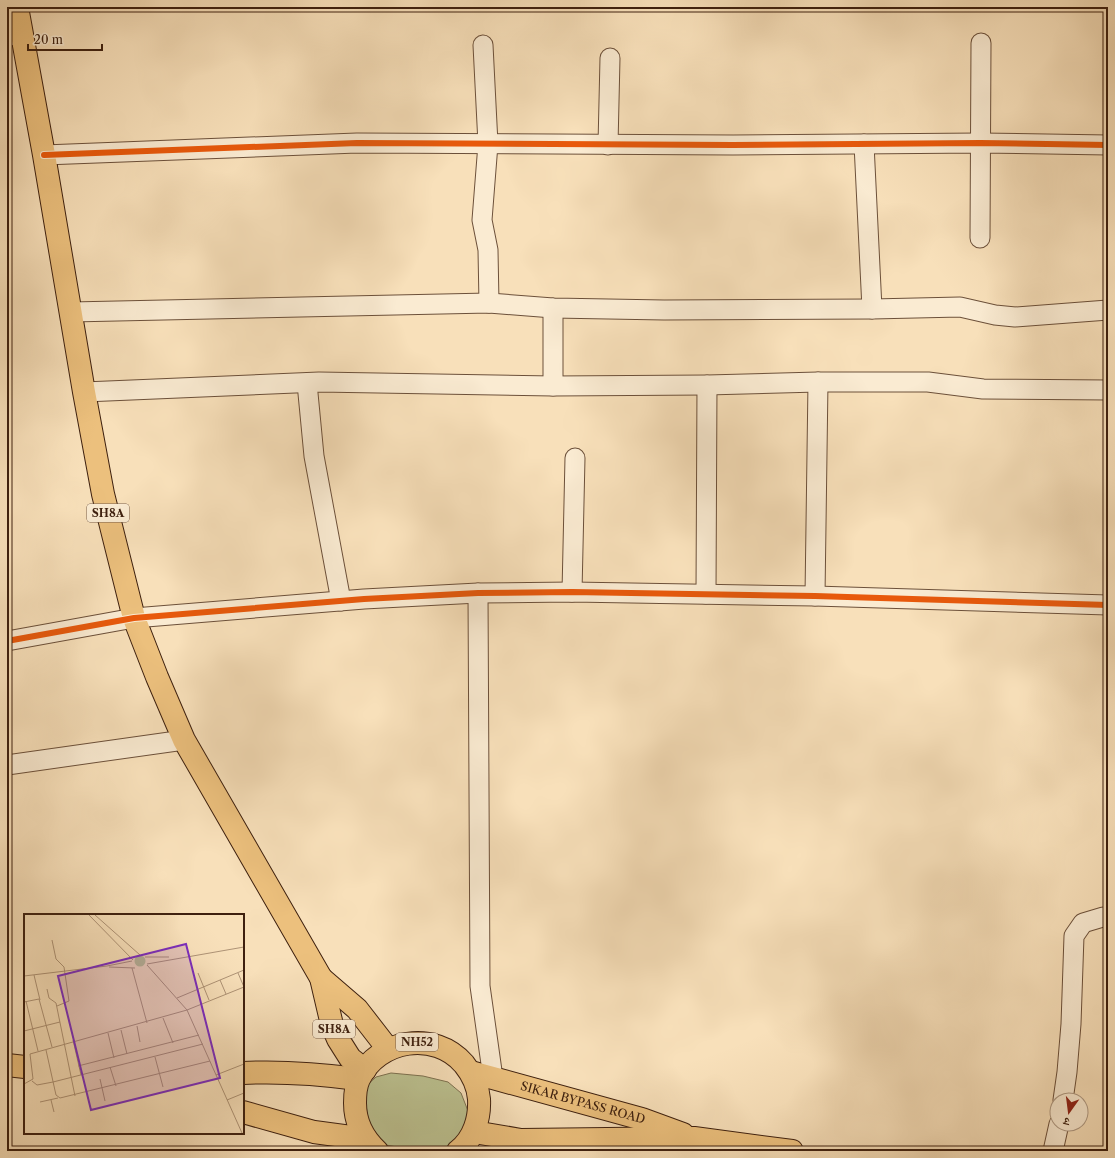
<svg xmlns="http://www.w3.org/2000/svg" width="1115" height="1158" font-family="'Libre Caslon Text','Noto Serif Devanagari',serif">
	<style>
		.green { fill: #bcc291; stroke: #7d7150 }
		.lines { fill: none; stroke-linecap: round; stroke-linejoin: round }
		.street-casing { stroke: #6c503a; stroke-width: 21 }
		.primary-casing { stroke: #3e200f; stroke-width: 24 }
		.highway-casing { stroke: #3e200f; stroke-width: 24 }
		.street { stroke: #faebd2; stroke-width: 19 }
		.primary { stroke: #ecc07d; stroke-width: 22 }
		.highway { stroke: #ecc07d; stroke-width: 22 }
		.cycleway-casing { stroke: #faebd2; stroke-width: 8 }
		.cycleway { stroke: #e8590c; stroke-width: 6 }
		.labels { text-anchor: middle; stroke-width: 3; stroke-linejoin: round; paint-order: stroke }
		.shield { fill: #faebd2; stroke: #765d4a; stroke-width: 1 }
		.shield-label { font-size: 11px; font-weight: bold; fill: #3e200f }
		.street-label { font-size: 12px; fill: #3e200f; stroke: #faebd2 }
		.inset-road { fill: none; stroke: #ae9376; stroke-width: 1 }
		.view { fill: #7b2cbf; fill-opacity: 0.15; stroke: #7b2cbf; stroke-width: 2 }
		.inset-edge { fill: none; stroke: #3e200f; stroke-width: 2 }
	</style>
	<rect width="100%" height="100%" fill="#f8e0ba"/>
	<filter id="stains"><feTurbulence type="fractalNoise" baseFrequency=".005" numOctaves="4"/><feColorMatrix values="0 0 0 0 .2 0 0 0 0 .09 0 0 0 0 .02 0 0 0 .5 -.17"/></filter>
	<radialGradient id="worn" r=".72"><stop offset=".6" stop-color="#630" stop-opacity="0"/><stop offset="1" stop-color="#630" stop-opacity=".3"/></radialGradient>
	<!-- green -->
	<polygon class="green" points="391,1073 423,1076 448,1082 461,1093 468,1111 465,1124 455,1144 435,1151 431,1151 408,1149 375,1143 359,1124 364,1088 376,1077"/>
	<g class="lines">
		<!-- street casing -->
		<g class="street-casing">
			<g id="street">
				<polyline points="7,36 22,34"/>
				<polyline points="483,45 488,144 482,220 488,250 489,303"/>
				<polyline points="864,144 872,309"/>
				<polyline points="608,145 610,58"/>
				<polyline points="44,155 357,143 733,145 980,143 1108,145"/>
				<polyline points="980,238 981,43"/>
				<polyline points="71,312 489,303 553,308 664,310 872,309 960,307 995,315 1015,317 1108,310"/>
				<polyline points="307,383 314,456 341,601"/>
				<polyline points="553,386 553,308"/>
				<polyline points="84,392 319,382 553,386 707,385 818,382 928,382 983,389 1108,390"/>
				<polyline points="572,592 575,458"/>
				<polyline points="478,593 480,986 493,1078"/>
				<polyline points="706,594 707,385"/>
				<polyline points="815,596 818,382"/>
				<polyline points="7,641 134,618 364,599 478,593 572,592 815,596 1108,605"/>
				<polyline points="7,765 184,740"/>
				<polyline points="1063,1100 1067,1072 1071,1024 1074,936 1083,923 1103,917 1108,917"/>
				<polyline points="1053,1151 1059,1124"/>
			</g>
		</g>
		<!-- primary casing -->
		<g class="primary-casing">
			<g id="primary">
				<polyline points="17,7 44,155 84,392 103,494 134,618 157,677 184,740 321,978 332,1025 338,1039 350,1058 365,1070"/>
				<polyline points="321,978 357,1009 388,1049"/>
			</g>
		</g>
		<!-- highway casing -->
		<g class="highway-casing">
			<g id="highway">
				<polyline points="7,1065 25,1067"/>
				<path id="s1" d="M 471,1072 L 642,1119 L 683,1134"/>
				<path d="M 243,1073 C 282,1071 320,1074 358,1079"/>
				<polyline points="243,1112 314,1132 366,1139"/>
				<polyline points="474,1132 521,1140 694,1138 792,1151"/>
				<path d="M 377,1151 C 363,1138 355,1122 355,1103 C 355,1095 356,1085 359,1079 C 378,1039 435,1030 464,1064 C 472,1074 478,1086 479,1099 C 480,1118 474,1139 458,1151"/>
			</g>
		</g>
		<!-- street -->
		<use href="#street" class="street"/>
		<!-- primary -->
		<use href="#primary" class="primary"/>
		<!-- highway -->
		<use href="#highway" class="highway"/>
		<!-- cycleway casing -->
		<g class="cycleway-casing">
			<g id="cycleway">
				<polyline points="44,155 357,143 733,145 980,143 1108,145"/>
				<polyline points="7,641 134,618 364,599 478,593 572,592 815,596 1108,605"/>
			</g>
		</g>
		<!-- cycleway -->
		<use href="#cycleway" class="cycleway"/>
	</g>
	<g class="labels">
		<!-- shield labels -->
		<g class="shield">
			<rect x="87" y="504" width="42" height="18" rx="3"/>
			<rect x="313" y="1020" width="42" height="18" rx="3"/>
			<rect x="396" y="1033" width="42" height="18" rx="3"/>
		</g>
		<g class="shield-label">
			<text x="108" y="517">SH8A</text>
			<text x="334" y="1033">SH8A</text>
			<text x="417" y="1046">NH52</text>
		</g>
		<!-- street labels -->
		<g class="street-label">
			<text dy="4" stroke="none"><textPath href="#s1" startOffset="116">SIKAR BYPASS ROAD</textPath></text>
		</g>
	</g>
	<!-- overview -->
	<g transform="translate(24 914)">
		<rect width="220" height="220" fill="#f8e0ba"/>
		<path d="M110.5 47a5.5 5.5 0 1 1 11 0a5.5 5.5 0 1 1-11 0Z" fill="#bcc291"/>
		<path class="inset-road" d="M 65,1 L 109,46M 71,1 L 116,41M 28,26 L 32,45 L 40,53 L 45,87 L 33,92M 121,43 L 145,43M 123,50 L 220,33M 123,51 L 163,96 L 218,219M 85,53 L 111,54M 108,54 L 123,109M 174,59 L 185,86M 10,61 L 16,86M 0,62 L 83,52 L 108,47M 196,66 L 202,80M 23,75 L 25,84 L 32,89 L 51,182M 153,84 L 220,56M 2,87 L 14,137M 0,88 L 15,85 L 28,133M 139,104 L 149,129M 113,112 L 116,128M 97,116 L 103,140M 0,117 L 36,108M 84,119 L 90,144M 49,126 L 57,161M 22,136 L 32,181 L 36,184 L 186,147M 131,143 L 139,173M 54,152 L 175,121M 86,153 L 92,172M 192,161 L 220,150M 76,165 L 81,187M 8,167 L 13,171 L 29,168 L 179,130M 0,170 L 9,165 L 6,140 L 163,96 L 220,73 L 214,59M 27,186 L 30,198M 203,186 L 220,179M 16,188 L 34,184"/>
		<path class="view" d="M 162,30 L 196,164 L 67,196 L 34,62 Z"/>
		<rect width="220" height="220" class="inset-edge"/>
	</g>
	<!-- margin -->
	<rect width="1115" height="1158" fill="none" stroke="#f8e0ba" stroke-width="24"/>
	<rect x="8" y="8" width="1099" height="1142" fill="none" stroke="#3e200f" stroke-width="2"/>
	<rect x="12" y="12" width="1091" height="1134" fill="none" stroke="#3e200f"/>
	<!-- north arrow -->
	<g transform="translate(1069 1112) rotate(194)"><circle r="19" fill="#faebd2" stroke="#af9a84"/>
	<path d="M0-3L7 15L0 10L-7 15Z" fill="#8f2418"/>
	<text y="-6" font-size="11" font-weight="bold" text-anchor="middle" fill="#3e200f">उ</text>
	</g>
	<!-- scale -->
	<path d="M28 44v6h74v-6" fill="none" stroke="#3e200f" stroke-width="2"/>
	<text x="34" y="44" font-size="12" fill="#3e200f" stroke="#faebd2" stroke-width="3" paint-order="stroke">20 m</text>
	<rect width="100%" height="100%" filter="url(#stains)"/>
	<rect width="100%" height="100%" fill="url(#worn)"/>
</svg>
